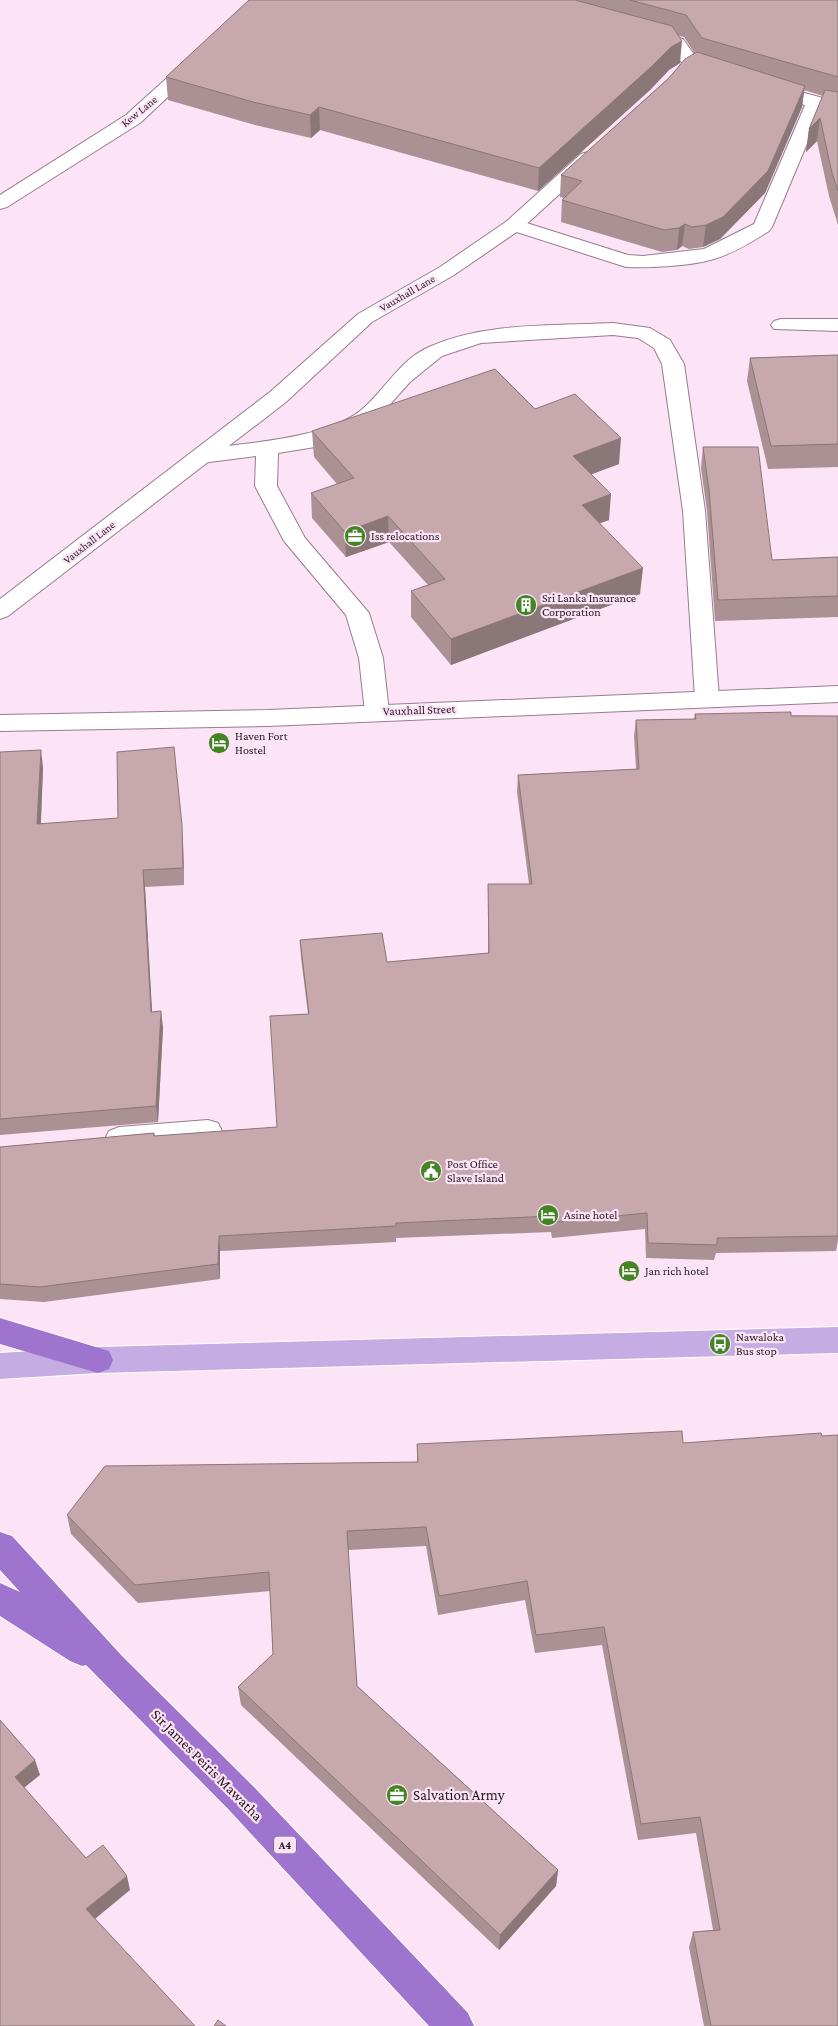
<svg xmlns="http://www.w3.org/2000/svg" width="838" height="2026" font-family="'Crimson Pro',serif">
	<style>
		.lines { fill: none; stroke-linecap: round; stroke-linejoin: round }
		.lane-casing { stroke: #957e8e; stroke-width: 2 }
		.street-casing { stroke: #957e8e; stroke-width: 2 }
		.secondary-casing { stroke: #957e8e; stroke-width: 2 }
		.primary-casing { stroke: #fff; stroke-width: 2 }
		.highway-casing { stroke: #fff; stroke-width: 2 }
		.lane { fill: #fff; fill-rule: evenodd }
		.street { fill: #fff; fill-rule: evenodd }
		.secondary { fill: #fff; fill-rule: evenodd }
		.primary { fill: #c5ace2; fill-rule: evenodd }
		.highway { fill: #9e74ce; fill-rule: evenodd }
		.wall { fill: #ab9094 }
		.shaded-wall { fill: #8b7678 }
		.building { fill: #c7a8ac; stroke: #8b7678 }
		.labels { text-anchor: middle; stroke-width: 4.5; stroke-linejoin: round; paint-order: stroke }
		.far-street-label { font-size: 11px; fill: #241b21; stroke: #fce3f5 }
		.shield { fill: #fce3f5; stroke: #655761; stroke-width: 1 }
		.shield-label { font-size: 11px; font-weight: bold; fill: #241b21 }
		.poi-label { font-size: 12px; fill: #241b21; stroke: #fce3f5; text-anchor: start }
		.street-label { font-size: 12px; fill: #241b21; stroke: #fce3f5 }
		.near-street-label { font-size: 15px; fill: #241b21; stroke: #fce3f5 }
		.near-poi-label { font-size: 15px; fill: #241b21; stroke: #fce3f5; text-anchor: start }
	</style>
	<rect width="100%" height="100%" fill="#fce3f5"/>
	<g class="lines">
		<!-- lane casing -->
		<g class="lane-casing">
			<g id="lane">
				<path d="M 815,97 L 822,99 L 824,103 L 772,227 L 769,231 C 752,242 734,253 714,259 C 692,266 649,268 626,267 L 507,229 L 504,225 L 507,221 L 514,219 L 628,255 L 643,256 L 704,249 L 754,224 L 806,103 L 808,99 Z"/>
				<polygon points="781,319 838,319 838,331 774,329 771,325 774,321"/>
				<path d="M 613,323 L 650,328 L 670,340 L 684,364 L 705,511 L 719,698 L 716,704 L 707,706 L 698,704 L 695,698 L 683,511 L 662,364 L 654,348 L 638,338 L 613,335 L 481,343 L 442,356 L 410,382 L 375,421 L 315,447 L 278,453 L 277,486 L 305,538 L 369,613 L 383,658 L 389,712 L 386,718 L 377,720 L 368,718 L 365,712 L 359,658 L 346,615 L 284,541 L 255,486 L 256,456 L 202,463 L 194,461 L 191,456 L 194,451 L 202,449 C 246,443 324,439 360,411 C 384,392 399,360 429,347 C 486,322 552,326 613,323 Z"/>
				<polygon points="208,1120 218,1123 222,1131 218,1139 208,1142 119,1151 109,1147 105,1139 109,1131 119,1127"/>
			</g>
		</g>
		<!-- street casing -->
		<g class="street-casing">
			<g id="street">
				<polygon points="647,30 683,39 702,66 699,70 687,70 671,47 641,39 638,35 641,31"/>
				<polygon points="194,58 200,59 203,63 200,67 140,123 7,207 0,209 0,195 126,115 188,59"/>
				<polygon points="767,83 838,102 838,114 760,93 758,89 760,85"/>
				<polygon points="588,152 595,154 598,158 595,162 521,229 454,275 372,322 286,402 8,616 0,619 0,599 270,392 358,314 440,267 507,221 581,154"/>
			</g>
		</g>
		<!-- secondary casing -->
		<g class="secondary-casing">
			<polygon id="secondary" points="838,686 838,702 268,726 0,731 0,715 268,710"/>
		</g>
		<!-- primary casing -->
		<g class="primary-casing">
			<polygon id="primary" points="838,1327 838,1353 98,1373 0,1379 0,1353 98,1347"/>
		</g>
		<!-- highway casing -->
		<g class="highway-casing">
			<g id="highway">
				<polygon points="0,1318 109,1351 113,1360 109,1369 98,1373 0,1344"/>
				<polygon points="0,1532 12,1536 123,1657 253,1786 468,2013 474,2026 429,2026 229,1810 86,1665 82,1666 70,1661 0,1616 0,1583 20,1592 0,1570"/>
			</g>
		</g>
		<!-- lane -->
		<use href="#lane" class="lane"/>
		<!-- street -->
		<use href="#street" class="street"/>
		<!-- secondary -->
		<use href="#secondary" class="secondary"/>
		<!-- primary -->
		<use href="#primary" class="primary"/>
		<!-- highway -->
		<use href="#highway" class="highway"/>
	</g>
	<!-- wall -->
	<g class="wall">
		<polygon points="249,0 838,0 838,225 829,196 817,141 806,152 809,129 823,96 804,90 802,107 765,193 720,239 703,247 689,249 682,246 677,250 662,252 561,222 562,200 564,198 560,197 561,175 695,54 684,37 679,36 680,63 669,70 650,90 538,191 320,130 311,138 255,125 168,100 166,77"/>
		<polygon points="838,355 838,467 768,469 747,381 750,358"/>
		<polygon points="535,409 619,464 591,474 609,520 600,523 640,594 451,665 411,617 411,591 428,585 389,542 346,557 312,518 311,493 337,484 314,457 312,431"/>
		<polygon points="703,447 772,560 838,557 838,617 715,621 707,511 701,468"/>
		<polygon points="695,714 838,716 838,1241 836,1251 716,1253 714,1260 646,1258 645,1229 552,1238 551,1232 396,1238 396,1242 220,1251 220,1279 44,1302 0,1299 0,1147 154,1133 155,1136 277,1127 308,1014 301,957 300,940 387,962 488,953 488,884 529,884 517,792 518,775 636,769 634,736 636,720 694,719"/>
		<polygon points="0,752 43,767 41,823 183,842 184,885 145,887 152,1012 163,1027 158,1122 0,1135"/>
		<polygon points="683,1443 838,2026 704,2026 689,1947 693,1932 713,1930 696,1833 638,1840 602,1645 535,1653 525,1600 438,1615 426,1546 348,1550 357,1686 558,1870 556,1886 499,1950 241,1705 238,1687 273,1654 270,1591 138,1603 71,1534 67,1515 417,1462 417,1444"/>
	</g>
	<!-- shaded-wall -->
	<g class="shaded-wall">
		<polygon points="682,41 680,63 669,70 650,90 538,191 539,168 671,47"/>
		<polygon points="805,86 802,107 765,193 720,239 703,247 706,225"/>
		<polygon points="319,107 320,130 311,138 310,115"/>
		<polygon points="820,118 817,141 806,152 809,129"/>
		<polygon points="685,224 682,246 677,250 679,228"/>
		<polygon points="621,438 619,464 571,482 573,456"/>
		<polygon points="611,494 609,520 581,530 582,505"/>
		<polygon points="388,516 389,542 346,557 345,532"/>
		<polygon points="643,568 640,594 451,665 451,639"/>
		<polygon points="174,747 183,842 184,885 183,868"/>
		<polygon points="41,750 43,767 40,840 37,824"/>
		<polygon points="143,870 145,887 153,1028 151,1012"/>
		<polygon points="161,1011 163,1027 158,1122 156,1106"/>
		<polygon points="219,1236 220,1251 220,1279 218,1264"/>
		<polygon points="35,1760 40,1775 20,1791 15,1777"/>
		<polygon points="558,1870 556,1886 499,1950 500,1935"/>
		<polygon points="127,1876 130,1890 90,1923 86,1909"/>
	</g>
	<!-- building -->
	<g class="building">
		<polygon points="249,0 575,0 672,26 682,41 671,47 651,67 539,168 319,107 310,115 253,102 166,77"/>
		<polygon points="630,0 838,0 838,77 702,38 686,15"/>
		<polygon points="697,52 805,86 768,171 723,217 706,225 692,227 685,224 679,228 664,230 562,200 582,181 561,175 668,79 685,59"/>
		<polygon points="825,90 838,92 838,191 832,173 820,118 809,129"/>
		<polygon points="838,355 838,444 771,446 750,358"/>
		<polygon points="495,369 535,409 575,394 621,438 573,456 611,494 582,505 643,568 451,639 411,591 445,579 388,516 345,532 311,493 354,478 312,431"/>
		<polygon points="703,447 758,447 772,560 838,557 838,596 718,600 709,490"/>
		<polygon points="791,712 791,716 838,716 838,1236 717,1238 717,1245 648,1243 647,1213 553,1222 552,1216 396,1223 396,1226 219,1236 218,1264 40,1287 0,1284 0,1147 154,1133 154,1136 277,1127 270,1016 309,1014 300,940 382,933 387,962 489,953 488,884 532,884 518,775 639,769 636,720 696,719 695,714"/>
		<polygon points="174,747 182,825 183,868 143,870 151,1012 161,1011 156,1106 0,1119 0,752 41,750 37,824 118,818 117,752"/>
		<polygon points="682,1431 683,1443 821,1433 822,1436 838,1435 838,2026 711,2026 693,1932 720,1930 700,1817 641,1824 604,1627 536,1635 527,1581 439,1596 426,1527 347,1531 357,1686 558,1870 500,1935 238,1687 273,1654 269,1572 135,1585 67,1515 105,1466 418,1462 417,1444"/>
		<polygon points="0,1720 35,1760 15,1777 86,1858 103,1845 127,1876 86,1909 195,2026 0,2026"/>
		<polygon points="218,2020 226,2026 214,2026"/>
	</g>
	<!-- icons -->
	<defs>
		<g id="office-disc" transform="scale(1.125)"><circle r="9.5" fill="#448425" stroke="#fce3f5"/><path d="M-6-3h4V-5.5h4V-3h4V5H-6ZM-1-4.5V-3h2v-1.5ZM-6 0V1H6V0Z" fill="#fff"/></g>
		<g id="building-disc" transform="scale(1.125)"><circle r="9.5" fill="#448425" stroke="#fce3f5"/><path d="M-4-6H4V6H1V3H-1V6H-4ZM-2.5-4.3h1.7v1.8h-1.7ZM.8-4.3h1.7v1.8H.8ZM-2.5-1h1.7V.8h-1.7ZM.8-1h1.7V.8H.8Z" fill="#fff"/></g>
		<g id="hotel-disc" transform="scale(1.125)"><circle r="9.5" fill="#448425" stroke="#fce3f5"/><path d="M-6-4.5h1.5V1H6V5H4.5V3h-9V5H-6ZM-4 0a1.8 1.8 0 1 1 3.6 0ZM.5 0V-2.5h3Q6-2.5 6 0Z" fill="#fff"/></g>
		<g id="civic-disc" transform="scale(1.125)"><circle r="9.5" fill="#448425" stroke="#fce3f5"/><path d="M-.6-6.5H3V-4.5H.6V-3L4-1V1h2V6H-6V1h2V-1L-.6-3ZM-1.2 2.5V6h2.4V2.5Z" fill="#fff"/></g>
		<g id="bus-disc" transform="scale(1.125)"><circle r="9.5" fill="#448425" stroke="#fce3f5"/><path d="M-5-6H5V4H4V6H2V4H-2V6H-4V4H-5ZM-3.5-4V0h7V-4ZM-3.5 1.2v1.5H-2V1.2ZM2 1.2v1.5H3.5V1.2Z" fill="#fff"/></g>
	</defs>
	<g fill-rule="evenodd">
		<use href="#office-disc" x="355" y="536"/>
		<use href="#building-disc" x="526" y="605"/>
		<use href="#hotel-disc" x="219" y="743"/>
		<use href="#civic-disc" x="431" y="1171"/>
		<use href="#hotel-disc" x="548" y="1215"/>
		<use href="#hotel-disc" x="629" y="1271"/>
		<use href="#bus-disc" x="720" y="1344"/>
		<use href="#office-disc" x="397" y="1795"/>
	</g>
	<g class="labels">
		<!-- far-street labels -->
		<g class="far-street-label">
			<text transform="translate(139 111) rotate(-39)" y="4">Kew Lane</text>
			<text transform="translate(407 293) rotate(-30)" y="4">Vauxhall Lane</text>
			<text transform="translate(89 542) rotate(-38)" y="4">Vauxhall Lane</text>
		</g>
		<!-- shield labels -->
		<rect class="shield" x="274" y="1836.5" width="22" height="17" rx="4"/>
		<g class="shield-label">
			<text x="285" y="1849">A4</text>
		</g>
		<!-- poi labels -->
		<g class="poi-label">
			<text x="371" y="540">Iss relocations</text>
			<text x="542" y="602">Sri Lanka Insurance<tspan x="542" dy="14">Corporation</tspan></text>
			<text x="235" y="740">Haven Fort<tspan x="235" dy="14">Hostel</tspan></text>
			<text x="447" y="1168">Post Office<tspan x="447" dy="14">Slave Island</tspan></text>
			<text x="564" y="1219">Asine hotel</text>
			<text x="645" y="1275">Jan rich hotel</text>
			<text x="736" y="1341">Nawaloka<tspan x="736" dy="14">Bus stop</tspan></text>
		</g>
		<!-- street labels -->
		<g class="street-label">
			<text transform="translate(419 710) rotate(-2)" y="4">Vauxhall Street</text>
		</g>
		<!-- near-street labels -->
		<g class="near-street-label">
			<text transform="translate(207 1765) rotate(45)" y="5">Sir James Peiris Mawatha</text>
		</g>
		<!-- near-poi labels -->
		<g class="near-poi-label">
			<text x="413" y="1800">Salvation Army</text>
		</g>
	</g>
</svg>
